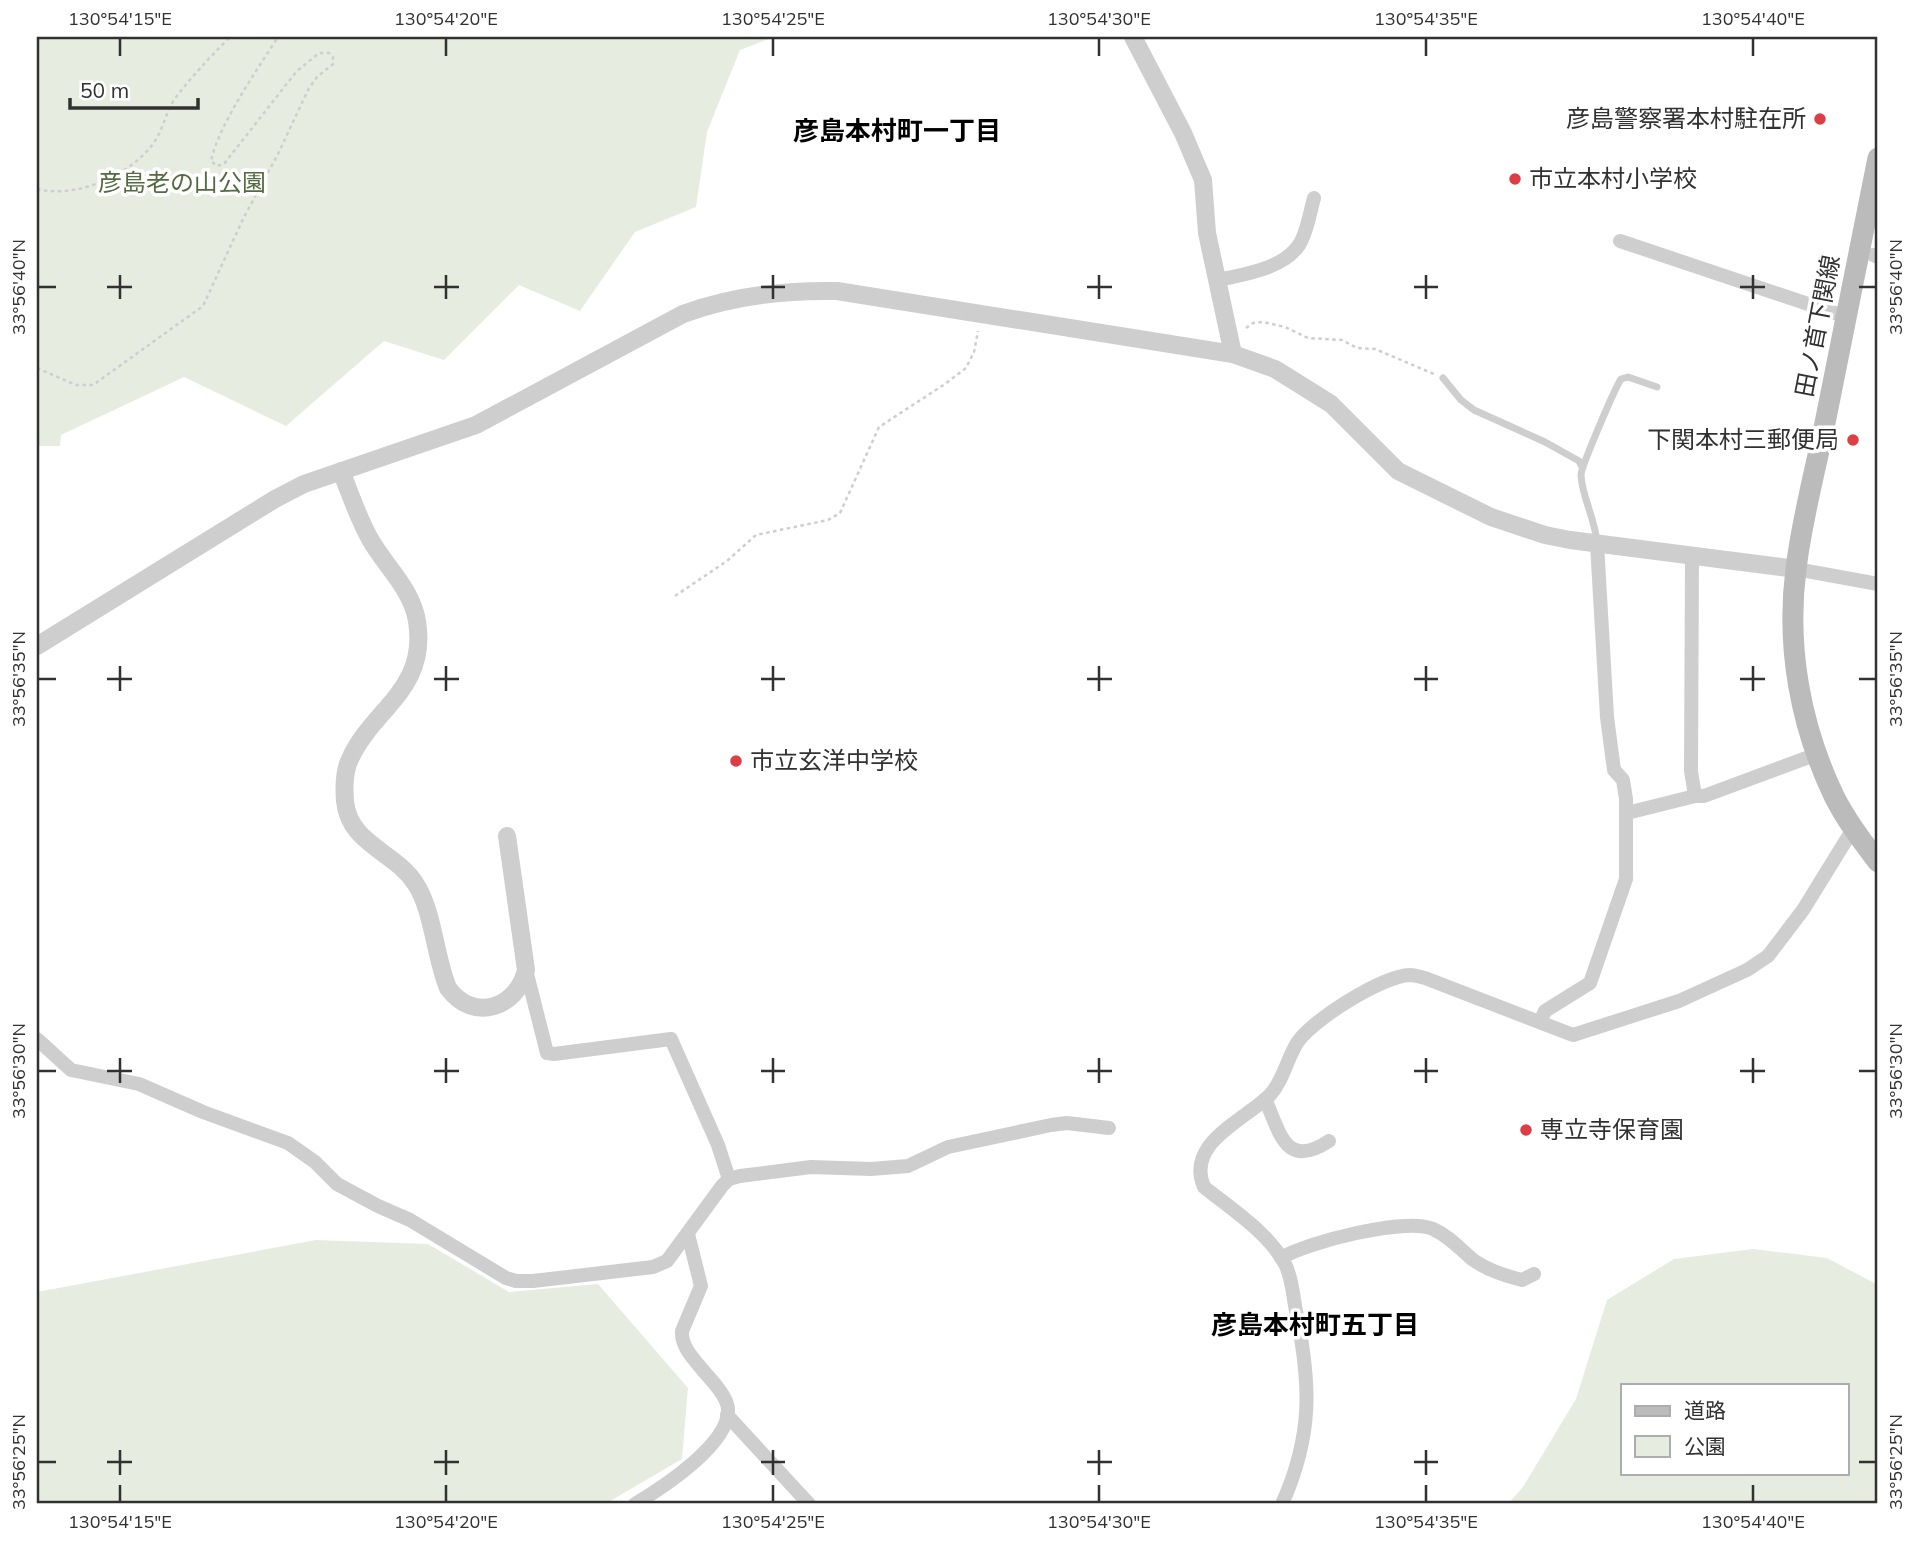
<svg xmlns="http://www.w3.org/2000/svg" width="1915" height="1541" font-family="Mulish,'Noto Sans JP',sans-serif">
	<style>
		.green { fill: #e6ede0; fill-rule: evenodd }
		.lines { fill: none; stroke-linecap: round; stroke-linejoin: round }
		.path { stroke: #cecece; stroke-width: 2.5; stroke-dasharray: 3.5 3.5; stroke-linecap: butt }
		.service { stroke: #cecece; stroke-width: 7 }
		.minor { stroke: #cecece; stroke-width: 14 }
		.tertiary { stroke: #cecece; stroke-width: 18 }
		.secondary { stroke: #bbb; stroke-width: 21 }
		.ticks { fill: none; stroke: #313131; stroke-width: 2.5 }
		.poi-dot { fill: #dd3d45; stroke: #fff; stroke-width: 2.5 }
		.labels { text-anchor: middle; stroke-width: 7; stroke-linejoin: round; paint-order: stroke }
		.poi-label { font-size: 24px; fill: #313131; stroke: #fff; text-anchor: start }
		.park-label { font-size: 24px; fill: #526b40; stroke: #fff }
		.street-label { font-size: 24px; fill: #313131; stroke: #fff }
		.neighbourhood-label { font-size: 26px; font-weight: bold; fill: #000; stroke: #fff }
		.neatline { fill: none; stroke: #313131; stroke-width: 2.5 }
		.ticks-label { font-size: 18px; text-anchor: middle; fill: #313131 }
	</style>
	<rect width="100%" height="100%" fill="#fff"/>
	<!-- green -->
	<g class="green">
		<polygon points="37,37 774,37 740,50 707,132 696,207 635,232 580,311 519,285 444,360 384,341 286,426 184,377 61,435 60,446 37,446"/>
		<polygon points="316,1240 428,1244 509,1292 598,1284 688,1388 682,1459 605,1504 37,1504 37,1292"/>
		<path d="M 1753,1249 L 1827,1258 L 1878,1285 L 1878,1504 L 1508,1504 L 1523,1487 L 1576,1399 L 1607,1300 L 1674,1259 ZM 1623,1385 L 1847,1385 L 1847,1473 L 1623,1473 Z"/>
	</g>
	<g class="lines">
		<!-- path -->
		<g class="path">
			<path d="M 37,189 C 77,199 132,175 155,141 C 164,127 166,111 176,97 C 193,75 211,56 230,37"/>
			<polyline points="1246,328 1253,323 1263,322 1285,327 1308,338 1342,340 1357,348 1375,349 1434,374"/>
			<path d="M 37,368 L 76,385 L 93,385 L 203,306 L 243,219 L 278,154 L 309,88 L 317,77 L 333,64 L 333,57 L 329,53 L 319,53 L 296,72 L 224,164 L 217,166 L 211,161 C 219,124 257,70 278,37"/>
			<polyline points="675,596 727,561 756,535 828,520 840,513 879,427 945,384 966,368 974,352 978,331"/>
		</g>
		<!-- service -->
		<g class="service">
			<polyline points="1443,378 1461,400 1474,410 1545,442 1579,461 1582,467"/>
			<path d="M 1597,544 C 1596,520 1582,498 1581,475 C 1581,467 1615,388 1621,379 L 1628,377 L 1657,387"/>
		</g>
		<!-- minor -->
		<g class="minor">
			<polyline points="1620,241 1847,317"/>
			<polyline points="1873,255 1878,257"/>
			<path d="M 1219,280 C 1244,274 1283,269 1299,245 C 1307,233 1310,212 1314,198"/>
			<polyline points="1692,556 1691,771 1695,796"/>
			<polyline points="1796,569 1878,584"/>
			<polyline points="1627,813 1695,796 1704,796 1817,754"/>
			<polyline points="526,970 547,1053 554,1054 671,1039 718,1145 729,1179"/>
			<polyline points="1540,1022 1545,1011 1590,983 1626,879 1626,799 1623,780 1614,770 1607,717 1597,544"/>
			<polyline points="37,1039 71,1070 139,1084 203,1112 288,1143 315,1162 337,1184 378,1206 410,1220 506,1278 516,1281 533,1281 653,1267 667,1261 722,1186 729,1179 740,1176 811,1167 871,1169 908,1166 948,1147 1051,1125 1067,1123 1109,1128"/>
			<path d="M 1265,1099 C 1280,1132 1285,1170 1329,1141"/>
			<path d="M 1281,1258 C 1307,1242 1406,1217 1433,1229 C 1449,1236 1460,1249 1472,1259 C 1485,1269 1506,1276 1522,1280 L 1534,1274"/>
			<polyline points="727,1415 809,1504"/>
			<path d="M 635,1504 C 662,1488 730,1444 728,1409 C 727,1395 710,1379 701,1368 C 692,1357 681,1346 682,1331 L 701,1286 L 688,1234"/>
			<path d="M 1282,1504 C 1313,1435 1311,1384 1296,1311 C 1293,1296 1292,1277 1285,1264 C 1269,1233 1230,1208 1204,1187 C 1185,1143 1245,1120 1270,1095 C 1283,1081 1287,1059 1297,1043 C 1312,1020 1382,976 1410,975 C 1415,975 1420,977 1425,978 L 1573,1035 L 1679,1001 L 1747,970 L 1768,956 L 1803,910 L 1853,829"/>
		</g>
		<!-- tertiary -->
		<g class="tertiary">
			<polyline points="1133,37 1183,133 1203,180 1207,233 1233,354"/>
			<path d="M 341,471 C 350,493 358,518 370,539 C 385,566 412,589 417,621 C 428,690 373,708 350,759 C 344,771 344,788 345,801 C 349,844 394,851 415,883 C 433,909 435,957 448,988 C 473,1023 517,1008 526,970 L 507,836"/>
			<path d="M 37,646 L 275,499 L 304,484 L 476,425 L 683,314 C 732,296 786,290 837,291 L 1233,354 L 1275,369 L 1331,404 L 1398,471 L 1491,517 L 1545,535 L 1570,540 L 1796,569"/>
		</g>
		<!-- secondary -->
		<path class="secondary" d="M 1878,158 C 1861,244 1844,331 1826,418 C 1816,468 1802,518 1796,569 C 1786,646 1800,725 1834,796 C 1846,820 1862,841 1878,862"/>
	</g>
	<!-- ticks -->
	<path class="ticks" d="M 120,38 L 120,56M 446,38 L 446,56M 773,38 L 773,56M 1099,38 L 1099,56M 1426,38 L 1426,56M 1753,38 L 1753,56M 120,275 L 120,299M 446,275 L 446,299M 773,275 L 773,299M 1099,275 L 1099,299M 1426,275 L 1426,299M 1753,275 L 1753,299M 38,287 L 56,287M 107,287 L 132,287M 434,287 L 459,287M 761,287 L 785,287M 1087,287 L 1112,287M 1414,287 L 1438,287M 1740,287 L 1765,287M 1859,287 L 1876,287M 120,666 L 120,691M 446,666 L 446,691M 773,666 L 773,691M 1099,666 L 1099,691M 1426,666 L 1426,691M 1753,666 L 1753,691M 38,679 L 56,679M 107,679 L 132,679M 434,679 L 459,679M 761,679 L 785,679M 1087,679 L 1112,679M 1414,679 L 1438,679M 1740,679 L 1765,679M 1859,679 L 1876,679M 120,1058 L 120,1083M 446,1058 L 446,1083M 773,1058 L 773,1083M 1099,1058 L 1099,1083M 1426,1058 L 1426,1083M 1753,1058 L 1753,1083M 38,1071 L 56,1071M 107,1071 L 132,1071M 434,1071 L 459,1071M 761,1071 L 785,1071M 1087,1071 L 1112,1071M 1414,1071 L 1438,1071M 1740,1071 L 1765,1071M 1859,1071 L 1876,1071M 120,1450 L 120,1475M 446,1450 L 446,1475M 773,1450 L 773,1475M 1099,1450 L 1099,1475M 1426,1450 L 1426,1475M 38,1462 L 56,1462M 107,1462 L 132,1462M 434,1462 L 459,1462M 761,1462 L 785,1462M 1087,1462 L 1112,1462M 1414,1462 L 1438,1462M 1859,1462 L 1876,1462M 120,1485 L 120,1502M 446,1485 L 446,1502M 773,1485 L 773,1502M 1099,1485 L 1099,1502M 1426,1485 L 1426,1502M 1753,1485 L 1753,1502"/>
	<!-- markers -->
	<g class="poi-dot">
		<circle cx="1820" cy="119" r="7"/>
		<circle cx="1515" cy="179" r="7"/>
		<circle cx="1853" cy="440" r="7"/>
		<circle cx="736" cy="761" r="7"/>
		<circle cx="1526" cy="1130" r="7"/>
	</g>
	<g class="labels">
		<!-- poi labels -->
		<g class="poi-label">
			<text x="1806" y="127" text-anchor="end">彦島警察署本村駐在所</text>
			<text x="1529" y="187">市立本村小学校</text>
			<text x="1839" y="448" text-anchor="end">下関本村三郵便局</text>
			<text x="750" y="769">市立玄洋中学校</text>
			<text x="1540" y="1138">専立寺保育園</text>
		</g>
		<!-- park labels -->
		<g class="park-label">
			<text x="182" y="191">彦島老の山公園</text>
		</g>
		<!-- street labels -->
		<g class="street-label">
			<text transform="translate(1818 326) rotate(-79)" y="8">田ノ首下関線</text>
		</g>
		<!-- neighbourhood labels -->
		<g class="neighbourhood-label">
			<text x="897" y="140">彦島本村町一丁目</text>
			<text x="1315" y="1334">彦島本村町五丁目</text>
		</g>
	</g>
	<!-- border -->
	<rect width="1915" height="1541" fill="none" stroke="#ffffff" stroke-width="77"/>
	<!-- legend -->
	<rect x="1621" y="1384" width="228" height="91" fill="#ffffff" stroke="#adadad" stroke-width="2"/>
	<rect x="1635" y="1406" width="35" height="10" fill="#bbbbbb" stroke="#adadad" stroke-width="2"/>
	<text x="1684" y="1418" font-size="21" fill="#313131">道路</text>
	<rect x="1635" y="1436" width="35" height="21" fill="#e6ede0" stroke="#adadad" stroke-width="2"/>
	<text x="1684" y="1454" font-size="21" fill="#313131">公園</text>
	<!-- scale -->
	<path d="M70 98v10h128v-10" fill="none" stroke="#313131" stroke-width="3.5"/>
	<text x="80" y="98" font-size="21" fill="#313131" stroke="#ffffff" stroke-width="5" paint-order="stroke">50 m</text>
	<rect x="38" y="38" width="1838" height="1464" class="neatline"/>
	<g class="ticks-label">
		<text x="120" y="25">130°54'15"E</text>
		<text x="446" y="25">130°54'20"E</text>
		<text x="773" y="25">130°54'25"E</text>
		<text x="1099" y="25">130°54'30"E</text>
		<text x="1426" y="25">130°54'35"E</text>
		<text x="1753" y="25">130°54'40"E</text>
		<text transform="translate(19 287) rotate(-90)" y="6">33°56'40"N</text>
		<text transform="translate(1896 287) rotate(-90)" y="6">33°56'40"N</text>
		<text transform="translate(19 679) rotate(-90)" y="6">33°56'35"N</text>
		<text transform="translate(1896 679) rotate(-90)" y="6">33°56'35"N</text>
		<text transform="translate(19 1071) rotate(-90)" y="6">33°56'30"N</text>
		<text transform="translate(1896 1071) rotate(-90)" y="6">33°56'30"N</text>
		<text transform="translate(19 1462) rotate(-90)" y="6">33°56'25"N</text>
		<text transform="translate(1896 1462) rotate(-90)" y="6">33°56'25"N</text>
		<text x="120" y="1528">130°54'15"E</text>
		<text x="446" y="1528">130°54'20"E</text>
		<text x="773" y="1528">130°54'25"E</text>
		<text x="1099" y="1528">130°54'30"E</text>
		<text x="1426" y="1528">130°54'35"E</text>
		<text x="1753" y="1528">130°54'40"E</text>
	</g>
</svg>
